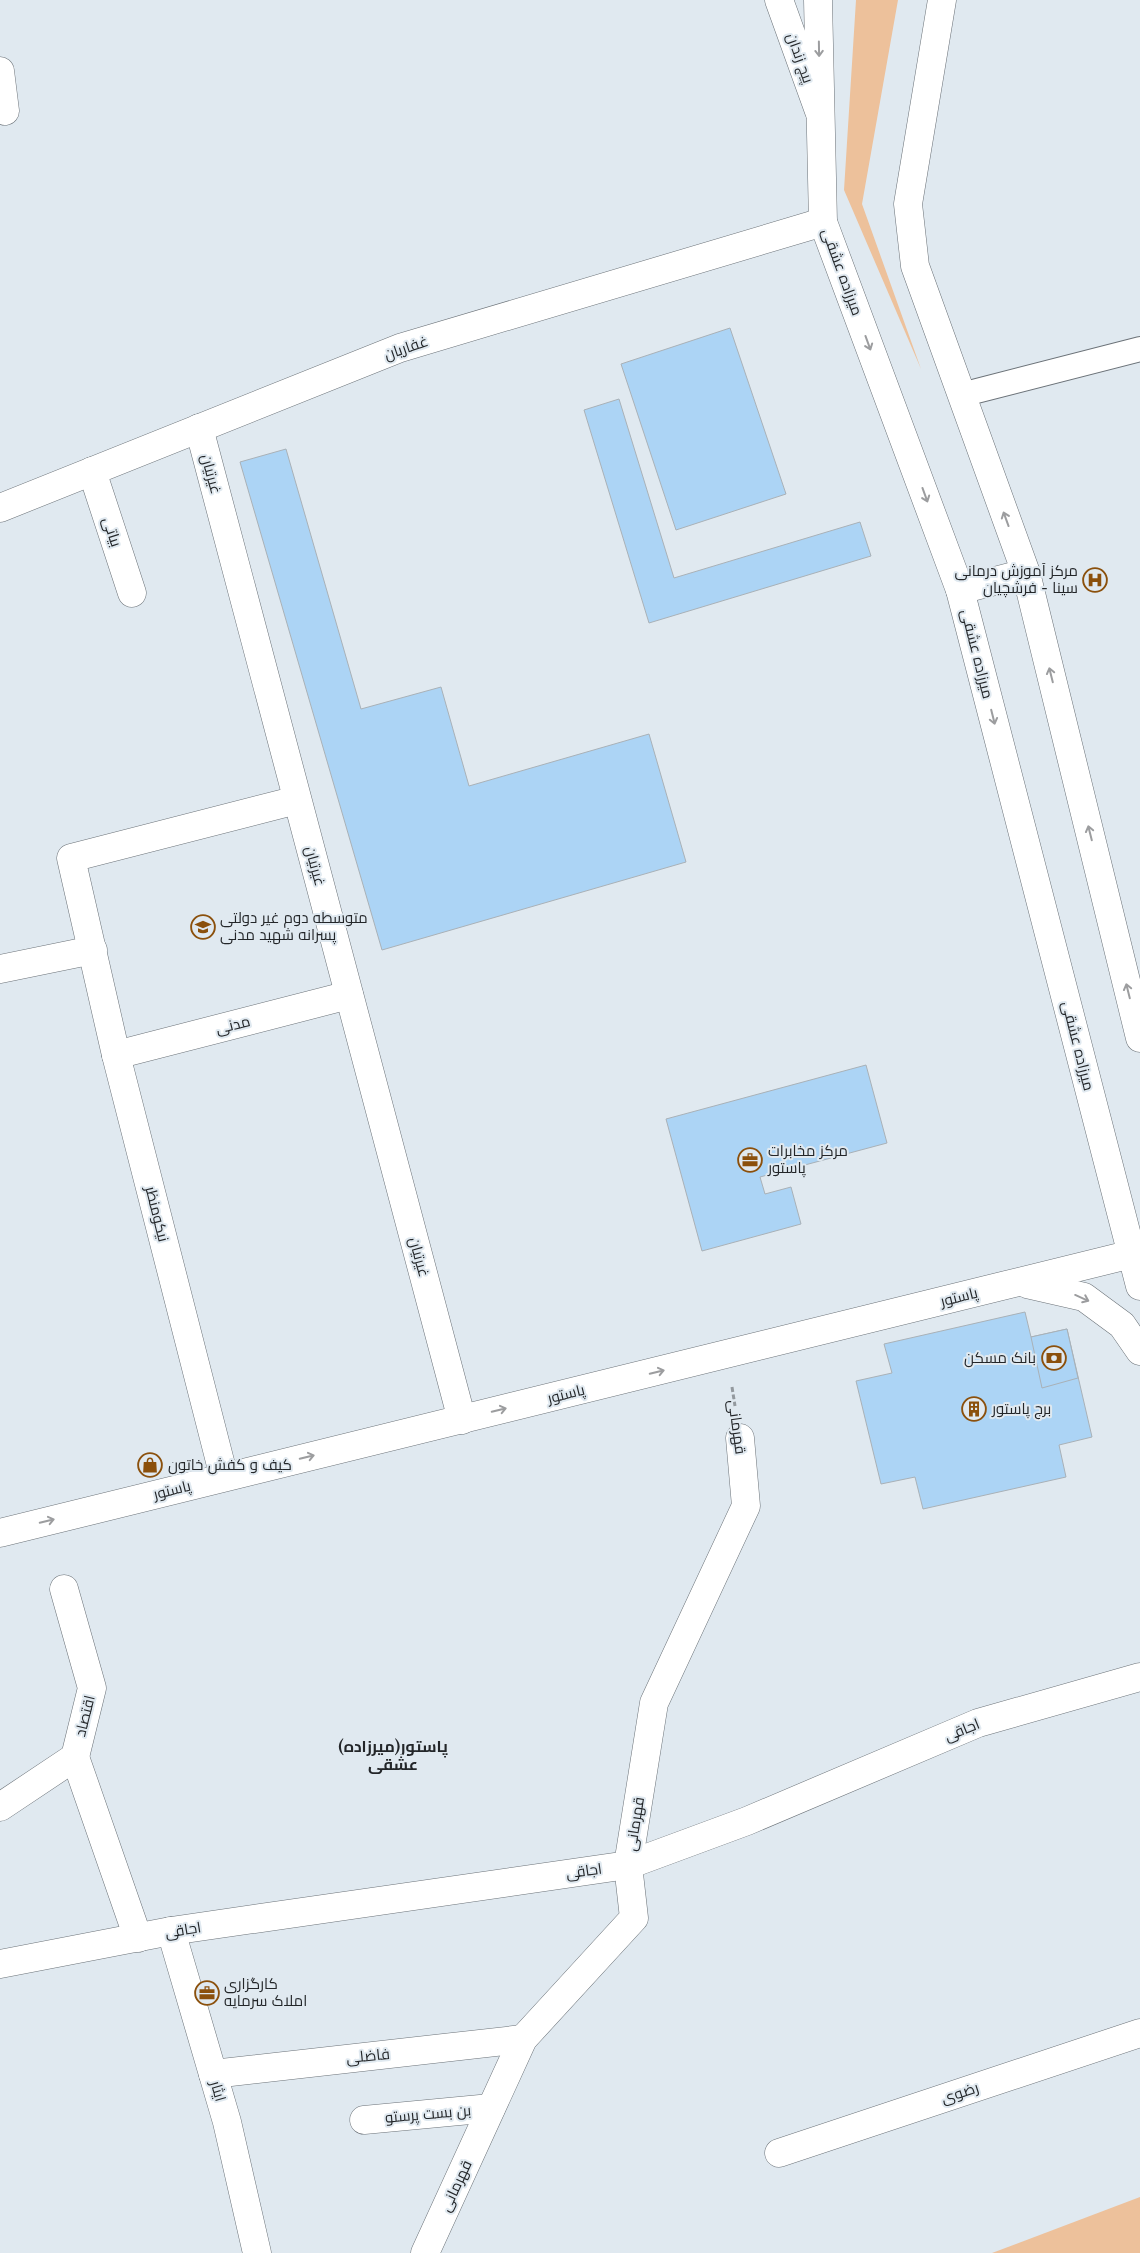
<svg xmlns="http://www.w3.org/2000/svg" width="1140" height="2253" font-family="'Libre Baskerville',Cairo,serif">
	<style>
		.green { fill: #edc19b }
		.building { fill: #acd4f5; stroke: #a9b1b7 }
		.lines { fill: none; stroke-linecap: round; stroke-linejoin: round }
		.lane-casing { stroke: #6b7278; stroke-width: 26 }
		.street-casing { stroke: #6b7278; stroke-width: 29 }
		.secondary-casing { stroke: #6b7278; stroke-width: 29 }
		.path { stroke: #93999e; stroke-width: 3; stroke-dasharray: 5 2.5; stroke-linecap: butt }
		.lane { stroke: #fff; stroke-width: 24 }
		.street { stroke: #fff; stroke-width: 28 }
		.secondary { stroke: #fff; stroke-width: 28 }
		.oneway { stroke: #9c9d9f }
		.labels { text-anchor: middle; stroke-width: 4; stroke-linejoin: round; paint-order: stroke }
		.street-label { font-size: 15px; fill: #232629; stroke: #e0e9f0 }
		.poi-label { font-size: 15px; fill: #232629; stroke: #e0e9f0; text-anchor: start }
		.neighbourhood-label { font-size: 16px; font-weight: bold; fill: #232629; stroke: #e0e9f0 }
	</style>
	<rect width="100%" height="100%" fill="#e0e9f0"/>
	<!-- green -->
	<g class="green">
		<polygon points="856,0 898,0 862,204 921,369 844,190"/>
		<polygon points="1140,2197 1140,2253 992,2253"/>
	</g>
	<!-- building -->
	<g class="building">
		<polygon points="730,328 786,494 676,530 621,364"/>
		<polygon points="619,399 674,578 860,522 871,556 649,623 584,410"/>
		<polygon points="286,449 361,709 441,687 469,786 649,734 686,862 382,950 240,462"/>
		<polygon points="866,1065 887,1143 760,1177 765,1194 791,1187 801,1224 702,1251 666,1119"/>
		<polygon points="1025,1312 1031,1337 1067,1329 1092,1437 1059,1445 1066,1477 923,1509 915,1477 881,1484 856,1381 892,1373 884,1344"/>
		<polygon points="1067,1329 1078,1378 1042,1388 1031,1337"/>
	</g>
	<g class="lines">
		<!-- lane casing -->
		<g class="lane-casing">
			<polyline id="lane" points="961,395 1140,349"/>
		</g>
		<!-- street casing -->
		<g class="street-casing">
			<g id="street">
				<polyline points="779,0 819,111"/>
				<polyline points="0,71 5,111"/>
				<polyline points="199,428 462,1420"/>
				<polyline points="92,471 132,593"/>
				<polyline points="0,508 400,348 823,222"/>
				<polyline points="0,969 93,950"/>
				<polyline points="116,1055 349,995"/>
				<polyline points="224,1477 116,1055 71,858 297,800"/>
				<polyline points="75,1757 138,1938"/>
				<polyline points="0,1807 75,1757 92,1688 64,1589"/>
				<polyline points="171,1931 227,2122 257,2253"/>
				<polyline points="0,1964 171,1931 628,1865 747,1821 978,1723 1140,1677"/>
				<polyline points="213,2074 523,2039"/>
				<polyline points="364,2120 491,2108"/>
				<polyline points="779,2153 1140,2033"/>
				<polyline points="425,2253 523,2039 634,1918 628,1865 654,1703 746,1506 740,1438"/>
			</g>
		</g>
		<!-- secondary casing -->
		<g class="secondary-casing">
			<g id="secondary">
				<polyline points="818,0 823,222 960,590 1140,1286"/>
				<polyline points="942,0 908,204 915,266 1026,573 1140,1038"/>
				<polyline points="960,590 1026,573"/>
				<polyline points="1027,1284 1084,1297 1122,1325 1140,1351"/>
				<polyline points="0,1533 1140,1252"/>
			</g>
		</g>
		<!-- path -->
		<polyline class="path" points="732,1387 735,1406"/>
		<!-- lane -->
		<use href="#lane" class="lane"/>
		<!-- street -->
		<use href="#street" class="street"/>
		<!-- secondary -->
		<use href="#secondary" class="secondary"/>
	</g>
	<!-- one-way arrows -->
	<defs><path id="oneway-shaft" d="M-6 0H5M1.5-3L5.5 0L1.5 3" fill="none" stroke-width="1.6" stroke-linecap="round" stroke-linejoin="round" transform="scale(1.25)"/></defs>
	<g class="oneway">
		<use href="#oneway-shaft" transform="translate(819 49) rotate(89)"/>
		<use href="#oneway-shaft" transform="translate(868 343) rotate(70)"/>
		<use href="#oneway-shaft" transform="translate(925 495) rotate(70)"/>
		<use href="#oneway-shaft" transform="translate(1006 519) rotate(-110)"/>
		<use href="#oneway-shaft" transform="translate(1051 675) rotate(-104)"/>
		<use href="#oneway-shaft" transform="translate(993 717) rotate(76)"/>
		<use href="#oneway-shaft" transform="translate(1090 833) rotate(-104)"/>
		<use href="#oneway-shaft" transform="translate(1128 991) rotate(-104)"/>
		<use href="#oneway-shaft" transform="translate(1082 1298) rotate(24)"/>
		<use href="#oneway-shaft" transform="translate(657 1372) rotate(-14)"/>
		<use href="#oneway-shaft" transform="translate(499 1410) rotate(-14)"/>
		<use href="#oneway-shaft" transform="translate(307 1457) rotate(-14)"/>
		<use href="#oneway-shaft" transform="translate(47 1521) rotate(-14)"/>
	</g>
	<!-- icons -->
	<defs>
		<g id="hospital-ring" transform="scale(1.25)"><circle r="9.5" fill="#e0e9f0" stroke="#8b500c" stroke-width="1.5"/><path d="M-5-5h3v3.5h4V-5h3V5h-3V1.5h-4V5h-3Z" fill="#8b500c"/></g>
		<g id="school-ring" transform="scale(1.25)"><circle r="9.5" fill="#e0e9f0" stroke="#8b500c" stroke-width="1.5"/><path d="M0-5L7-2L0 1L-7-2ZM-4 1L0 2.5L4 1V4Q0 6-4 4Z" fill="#8b500c"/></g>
		<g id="office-ring" transform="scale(1.25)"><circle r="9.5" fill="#e0e9f0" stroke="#8b500c" stroke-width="1.5"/><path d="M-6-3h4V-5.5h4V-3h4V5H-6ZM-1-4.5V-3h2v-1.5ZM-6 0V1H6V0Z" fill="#8b500c"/></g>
		<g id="bank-ring" transform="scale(1.25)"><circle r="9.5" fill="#e0e9f0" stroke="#8b500c" stroke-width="1.5"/><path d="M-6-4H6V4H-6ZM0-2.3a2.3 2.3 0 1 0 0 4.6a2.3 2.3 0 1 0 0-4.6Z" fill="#8b500c"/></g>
		<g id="building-ring" transform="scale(1.25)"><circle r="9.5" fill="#e0e9f0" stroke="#8b500c" stroke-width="1.5"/><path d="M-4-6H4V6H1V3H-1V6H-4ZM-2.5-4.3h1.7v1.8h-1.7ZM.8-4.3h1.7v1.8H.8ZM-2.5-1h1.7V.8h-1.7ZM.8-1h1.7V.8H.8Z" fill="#8b500c"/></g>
		<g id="shop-ring" transform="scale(1.25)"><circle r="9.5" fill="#e0e9f0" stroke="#8b500c" stroke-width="1.5"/><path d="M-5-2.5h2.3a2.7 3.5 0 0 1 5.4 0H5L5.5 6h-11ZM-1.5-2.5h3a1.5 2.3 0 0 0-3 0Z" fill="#8b500c"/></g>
	</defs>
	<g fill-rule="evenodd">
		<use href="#hospital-ring" x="1095" y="580"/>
		<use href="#school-ring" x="203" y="927"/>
		<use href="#office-ring" x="750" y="1160"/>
		<use href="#bank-ring" x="1054" y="1358"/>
		<use href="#building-ring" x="974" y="1409"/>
		<use href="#shop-ring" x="150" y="1465"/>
		<use href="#office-ring" x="207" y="1993"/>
	</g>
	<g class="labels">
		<!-- street labels -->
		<g class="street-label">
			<text transform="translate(800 58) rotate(70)" y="5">پیچ زندان</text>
			<text transform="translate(842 272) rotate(70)" y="5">میرزاده عشقی</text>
			<text transform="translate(406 348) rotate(-19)" y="5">غفاریان</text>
			<text transform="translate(211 474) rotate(75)" y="5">غیرتیان</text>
			<text transform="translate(112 532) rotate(72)" y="5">بیاتی</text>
			<text transform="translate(977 654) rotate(76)" y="5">میرزاده عشقی</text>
			<text transform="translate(315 866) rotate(75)" y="5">غیرتیان</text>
			<text transform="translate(233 1025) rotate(-14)" y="5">مدنی</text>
			<text transform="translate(1078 1046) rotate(76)" y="5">میرزاده عشقی</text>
			<text transform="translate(157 1214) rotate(76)" y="5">نیکومنظر</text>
			<text transform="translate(419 1257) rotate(75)" y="5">غیرتیان</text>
			<text transform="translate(959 1297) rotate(-14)" y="5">پاستور</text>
			<text transform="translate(566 1394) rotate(-14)" y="5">پاستور</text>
			<text transform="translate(737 1427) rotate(82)" y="5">قهرمانی</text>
			<text transform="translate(172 1490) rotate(-14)" y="5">پاستور</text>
			<text transform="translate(85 1716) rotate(-76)" y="5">اقتصاد</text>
			<text transform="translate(962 1730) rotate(-22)" y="5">اجاقی</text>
			<text transform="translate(635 1824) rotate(-81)" y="5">قهرمانی</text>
			<text transform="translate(584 1871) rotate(-8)" y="5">اجاقی</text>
			<text transform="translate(183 1930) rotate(-9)" y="5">اجاقی</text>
			<text transform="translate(368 2056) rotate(-6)" y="5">فاضلی</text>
			<text transform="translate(218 2091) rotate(74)" y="5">ایثار</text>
			<text transform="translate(960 2093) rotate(-18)" y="5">رضوی</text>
			<text transform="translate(428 2114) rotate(-5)" y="5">بن بست پرستو</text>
			<text transform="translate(456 2186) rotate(-65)" y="5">قهرمانی</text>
		</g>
		<!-- poi labels -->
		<g class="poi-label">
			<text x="1078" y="576" text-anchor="end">مرکز آموزش درمانی<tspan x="1078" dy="17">سینا - فرشچیان</tspan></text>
			<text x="220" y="923">متوسطه دوم غیر دولتی<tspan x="220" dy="17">پسرانه شهید مدنی</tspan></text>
			<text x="768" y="1156">مرکز مخابرات<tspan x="768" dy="17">پاستور</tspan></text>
			<text x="1036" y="1363" text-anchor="end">بانک مسکن</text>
			<text x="992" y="1414">برج پاستور</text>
			<text x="168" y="1470">کیف و کفش خاتون</text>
			<text x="224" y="1989">کارگزاری<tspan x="224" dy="17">املاک سرمایه</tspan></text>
		</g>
		<!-- neighbourhood labels -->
		<g class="neighbourhood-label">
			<text x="393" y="1752">(پاستور(میرزاده<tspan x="393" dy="18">عشقی</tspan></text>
		</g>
	</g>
</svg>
